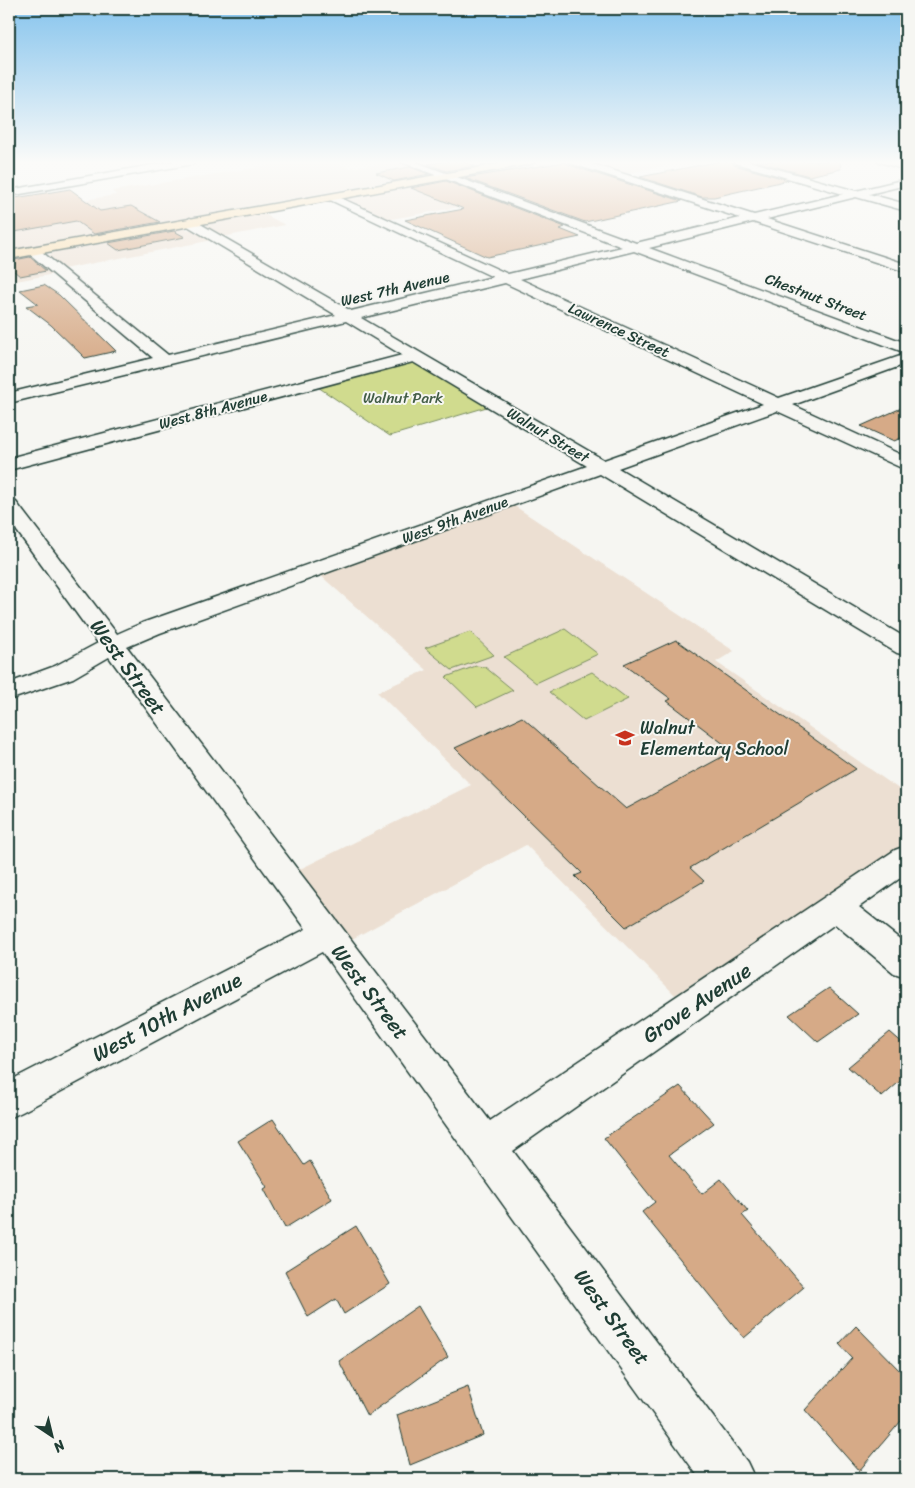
<svg xmlns="http://www.w3.org/2000/svg" width="915" height="1488" font-family="Sriracha,sans-serif">
	<style>
		.built { fill: #ecdfd2 }
		.green { fill: #d0db8e; stroke: #788c61 }
		.building { fill: #d6aa87; stroke: #1f3d34 }
		.lines { fill: none; stroke-linecap: round; stroke-linejoin: round }
		.minor-casing { stroke: #1f3d34; stroke-width: 3 }
		.major-casing { stroke: #1f3d34; stroke-width: 3 }
		.minor { fill: #f6f6f2; fill-rule: evenodd }
		.major { fill: #faddab; fill-rule: evenodd }
		.labels { text-anchor: middle; stroke-width: 4; stroke-linejoin: round; paint-order: stroke }
		.far-street-label { font-size: 15px; fill: #1f3d34; stroke: #f6f6f2 }
		.far-park-label { font-size: 15px; fill: #425d46; stroke: #f6f6f2 }
		.poi-label { font-size: 18px; fill: #1f3d34; stroke: #f6f6f2; text-anchor: start }
		.near-street-label { font-size: 21px; fill: #1f3d34; stroke: #f6f6f2 }
	</style>
	<rect width="100%" height="100%" fill="#f6f6f2"/>
	<filter id="ink" filterUnits="userSpaceOnUse"><feTurbulence type="fractalNoise" baseFrequency=".02" numOctaves="2"/><feDisplacementMap in="SourceGraphic" scale="10" xChannelSelector="R" yChannelSelector="G"/><feConvolveMatrix kernelMatrix="1 2 1 2 8 2 1 2 1" color-interpolation-filters="sRGB"/></filter>
	<g filter="url(#ink)">
		<!-- built -->
		<g class="built">
			<polygon points="295,161 331,161 350,168 398,161 429,174 9,250 9,212 116,195 112,191"/>
			<polygon points="411,161 508,161 442,172"/>
			<polygon points="548,161 569,161 644,185 598,194 524,178 480,186 460,177 517,166 568,184 583,180 532,164"/>
			<polygon points="583,161 661,161 672,164 624,174"/>
			<polygon points="448,180 503,199 386,220 344,200"/>
			<polygon points="262,213 285,225 222,237 206,226 210,223"/>
			<polygon points="182,229 195,230 213,240 63,269 48,256 55,252"/>
			<polygon points="27,257 36,260 54,274 16,281 9,275 9,260"/>
			<polygon points="513,505 734,651 716,662 906,794 906,844 675,995 526,845 352,939 298,870 471,785 377,692 427,670 320,575"/>
		</g>
		<!-- green -->
		<g class="green">
			<polygon points="413,362 490,406 390,436 318,387"/>
			<polygon points="565,629 598,654 536,683 504,657"/>
			<polygon points="470,632 494,655 452,670 425,648"/>
			<polygon points="476,666 485,667 513,690 477,707 446,677"/>
			<polygon points="592,672 628,699 584,721 549,692"/>
		</g>
		<!-- building -->
		<g class="building">
			<polygon points="449,161 460,161 475,166 446,171 428,164"/>
			<polygon points="721,161 732,161 734,165 789,180 714,197 702,197 640,177"/>
			<polygon points="755,161 840,161 841,169 809,176"/>
			<polygon points="565,162 569,165 682,201 585,222 465,178"/>
			<polygon points="410,167 429,174 394,181 376,173"/>
			<polygon points="446,181 565,227 560,229 580,237 487,257 405,220 464,209 411,188"/>
			<polygon points="70,189 100,211 131,206 160,222 94,234 76,221 9,233 9,199"/>
			<polygon points="174,231 185,237 118,250 108,243"/>
			<polygon points="30,257 46,271 20,276 9,267 9,261"/>
			<polygon points="44,285 59,295 116,351 85,358 51,325 26,306 38,304 20,290"/>
			<polygon points="906,406 906,436 894,441 861,426"/>
			<polygon points="676,640 856,769 690,868 704,881 626,927 575,876 582,873 455,748 522,717 626,809 733,751 667,701 671,699 624,664"/>
			<polygon points="829,988 858,1014 818,1042 789,1015"/>
			<polygon points="890,1032 906,1046 906,1076 882,1097 848,1067"/>
			<polygon points="680,1086 714,1123 669,1155 702,1194 721,1179 748,1211 742,1215 804,1287 744,1338 642,1212 655,1202 604,1138"/>
			<polygon points="273,1119 304,1165 310,1161 332,1199 285,1228 264,1189 267,1187 238,1141"/>
			<polygon points="356,1226 390,1284 344,1314 336,1299 308,1317 285,1271"/>
			<polygon points="418,1306 448,1357 367,1416 339,1361"/>
			<polygon points="856,1326 906,1377 906,1415 859,1471 805,1410 852,1358 839,1344"/>
			<polygon points="468,1387 483,1435 410,1465 397,1415"/>
		</g>
		<g class="lines">
			<!-- minor casing -->
			<g class="minor-casing">
				<g id="minor">
					<polygon points="175,161 198,161 193,164 9,196 9,190"/>
					<path d="M 399,161 L 413,161 L 636,243 L 740,218 L 570,163 L 569,161 L 583,161 L 754,215 L 843,194 L 735,163 L 734,161 L 749,161 L 856,191 L 906,179 L 906,185 L 869,194 L 906,204 L 906,211 L 856,197 L 767,219 L 906,264 L 906,272 L 753,222 L 649,248 L 906,343 L 906,353 L 634,251 L 520,279 L 779,398 L 906,354 L 906,364 L 793,405 L 906,457 L 906,470 L 777,411 L 618,468 L 906,638 L 906,655 L 897,653 L 600,474 L 160,633 L 127,647 L 490,1121 L 895,850 L 906,846 L 906,874 L 859,907 L 906,944 L 906,977 L 894,973 L 835,924 L 513,1151 L 747,1462 L 755,1479 L 700,1479 L 322,952 L 22,1112 L 9,1118 L 9,1081 L 306,929 L 109,657 L 73,678 L 9,700 L 9,683 L 55,666 L 98,643 L 9,520 L 9,500 L 16,502 L 117,634 L 142,623 L 587,466 L 413,362 L 9,470 L 9,458 L 402,355 L 346,321 L 9,403 L 9,393 L 153,358 L 26,251 L 27,248 L 37,248 L 168,355 L 336,315 L 186,225 L 184,222 L 190,218 L 351,311 L 493,277 L 328,199 L 326,197 L 332,194 L 508,274 L 622,247 ZM 505,283 L 763,404 L 604,460 L 361,318 Z"/>
					<polygon points="877,161 893,161 906,164 906,170"/>
				</g>
			</g>
			<!-- major casing -->
			<g class="major-casing">
				<polygon id="major" points="515,161 536,161 531,164 9,259 9,251"/>
			</g>
			<!-- minor -->
			<use href="#minor" class="minor"/>
			<!-- major -->
			<use href="#major" class="major"/>
		</g>
	</g>
	<!-- sky -->
	<linearGradient id="sky" x2="0" y2="1"><stop stop-color="#86c4ed"/><stop offset="0.44" stop-color="#fbfbf9"/><stop offset="1" stop-color="#fbfbf9" stop-opacity="0"/></linearGradient>
	<rect width="915" height="369" fill="url(#sky)"/>
	<!-- icons -->
	<defs>
		<g id="school-bare" transform="scale(1.5)"><path d="M0-5L7-2L0 1L-7-2ZM-4 1L0 2.5L4 1V4Q0 6-4 4Z" fill="#c8321e" stroke="#f6f6f2" stroke-width="2.5" paint-order="stroke"/></g>
	</defs>
	<g fill-rule="evenodd">
		<use href="#school-bare" x="625" y="738"/>
	</g>
	<g class="labels">
		<!-- far-street labels -->
		<g class="far-street-label">
			<text transform="translate(395 289) rotate(-13)" y="5">West 7th Avenue</text>
			<text transform="translate(816 297) rotate(21)" y="5">Chestnut Street</text>
			<text transform="translate(619 330) rotate(25)" y="5">Lawrence Street</text>
			<text transform="translate(213 410) rotate(-15)" y="5">West 8th Avenue</text>
			<text transform="translate(548 435) rotate(31)" y="5">Walnut Street</text>
			<text transform="translate(455 520) rotate(-20)" y="5">West 9th Avenue</text>
		</g>
		<!-- far-park labels -->
		<g class="far-park-label">
			<text x="403" y="403">Walnut Park</text>
		</g>
		<!-- poi labels -->
		<g class="poi-label">
			<text x="640" y="734">Walnut<tspan x="640" dy="21">Elementary School</tspan></text>
		</g>
		<!-- near-street labels -->
		<g class="near-street-label">
			<text transform="translate(128 667) rotate(54)" y="7">West Street</text>
			<text transform="translate(370 992) rotate(53)" y="7">West Street</text>
			<text transform="translate(697 1003) rotate(-34)" y="7">Grove Avenue</text>
			<text transform="translate(167 1017) rotate(-28)" y="7">West 10th Avenue</text>
			<text transform="translate(612 1317) rotate(54)" y="7">West Street</text>
		</g>
	</g>
	<!-- margin -->
	<rect width="915" height="1488" fill="none" stroke="#f6f6f2" stroke-width="30"/>
	<rect x="15" y="15" width="885" height="1458" fill="none" stroke="#1f3d34" stroke-width="2" filter="url(#ink)"/>
	<!-- north arrow -->
	<g transform="translate(52 1436) rotate(145)" stroke="#f6f6f2" stroke-width="4" paint-order="stroke">
	<path d="M0-4L9 19L0 12L-9 19Z" fill="#1f3d34"/>
	<text y="-8" font-size="14" font-weight="bold" text-anchor="middle" fill="#1f3d34">N</text>
	</g>
</svg>
